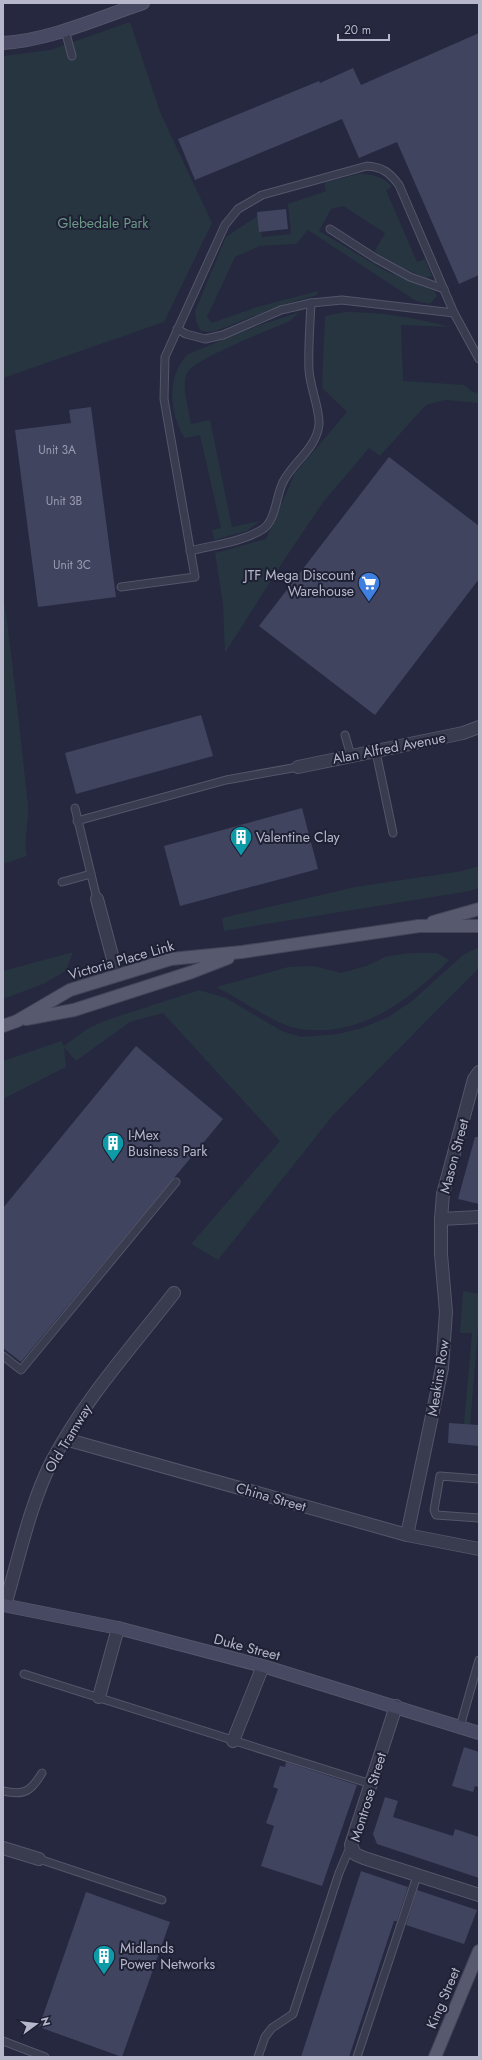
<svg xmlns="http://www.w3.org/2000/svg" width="482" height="2060" font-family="Jost,sans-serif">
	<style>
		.green { fill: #273540 }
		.building { fill: #41445f }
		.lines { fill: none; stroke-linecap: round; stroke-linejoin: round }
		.lane-casing { stroke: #54566a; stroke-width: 9 }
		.street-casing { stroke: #54566a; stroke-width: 14 }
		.secondary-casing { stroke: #54566a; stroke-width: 14 }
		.primary-casing { stroke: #434458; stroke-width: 14 }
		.lane { stroke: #393b4f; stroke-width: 7 }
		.street { stroke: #393b4f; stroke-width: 12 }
		.secondary { stroke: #474862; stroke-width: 12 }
		.primary { stroke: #57596f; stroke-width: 12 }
		.labels { text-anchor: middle; stroke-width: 4; stroke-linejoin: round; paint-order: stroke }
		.number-label { font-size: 12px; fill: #999aaf }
		.park-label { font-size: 14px; fill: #6d9a87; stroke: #1e2034 }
		.poi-label { font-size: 14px; fill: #b6b7ca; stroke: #1e2034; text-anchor: start }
		.street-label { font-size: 14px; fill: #b6b7ca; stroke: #1e2034 }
	</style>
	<rect width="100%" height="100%" fill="#25283f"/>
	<!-- green -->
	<g class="green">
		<polygon points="130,22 160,112 212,223 164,322 3,378 3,56 50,50"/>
		<path d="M 358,174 C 372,174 383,176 392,187 L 386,190 L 417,262 L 425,259 L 432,276 L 426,278 L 398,266 L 374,252 L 385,233 L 343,206 L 331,209 L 319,231 L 384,270 L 434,291 L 437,296 L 430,304 L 416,301 L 308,230 L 296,244 L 260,246 L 235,257 L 207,317 L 212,323 L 257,307 L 318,291 L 317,295 L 285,304 L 216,331 L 208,332 L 200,330 L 196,321 L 195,311 L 226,237 L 260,214 L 262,237 L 291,234 L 288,204 L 326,191 L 324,183 Z"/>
		<path d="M 300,312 L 290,321 C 272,329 193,359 187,373 C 181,384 189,411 191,424 L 210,420 L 232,527 L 260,521 L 247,531 L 214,540 L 212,530 L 221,528 L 200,435 L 185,438 C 169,415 166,375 188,354 L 260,325 Z"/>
		<path d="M 345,312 C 382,312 415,318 451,327 L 401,325 L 403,381 L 464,385 L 473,392 L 479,393 L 479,403 L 445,400 L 426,405 L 380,456 L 369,448 L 324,501 L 284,560 L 225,653 L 223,604 L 215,553 L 266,539 L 295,473 L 347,412 L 322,388 L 325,316 Z"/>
		<path d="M 3,593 C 13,663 20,734 28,805 C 29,822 23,839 27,856 L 3,864 Z"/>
		<polygon points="479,866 479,888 470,891 224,931 222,918 355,887 462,871"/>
		<polygon points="479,947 479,968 334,1114 218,1260 191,1244 280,1141 163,1013 130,1022 76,1061 64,1047 66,1067 3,1099 3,1061 61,1041 64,1046 87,1029 104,1021 199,990 226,998 282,1031 301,1037 338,1034 362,1028 388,1017 412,1001 463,955"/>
		<polygon points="73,952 66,971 43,984 3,999 3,971"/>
		<path d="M 411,953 L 437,953 L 449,960 C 411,1000 359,1038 300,1029 C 277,1026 239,998 216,987 L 288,967 L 314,966 L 341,973 L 366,966 L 387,956 Z"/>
		<polygon points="463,1291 479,1294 479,1319 470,1425 464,1424 472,1333 460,1333"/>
	</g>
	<!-- building -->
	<g class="building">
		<polygon points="479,33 479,275 459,284 397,142 359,158 342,119 195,180 178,139 319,81 320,83 353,68 361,85"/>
		<polygon points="286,209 288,229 259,232 257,212"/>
		<polygon points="91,407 116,597 38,607 15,430 71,423 69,410"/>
		<polygon points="389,457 479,526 479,579 375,715 259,626"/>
		<polygon points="201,715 213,756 76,794 65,753"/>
		<polygon points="302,808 318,869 180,906 164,846"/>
		<polygon points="136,1046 223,1119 21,1362 3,1348 3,1208"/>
		<polygon points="475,1137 479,1137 479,1204 458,1199"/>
		<polygon points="449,1423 479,1425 479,1446 448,1443"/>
		<polygon points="464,1747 479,1752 479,1787 475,1786 473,1792 452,1786"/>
		<polygon points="286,1762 357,1785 322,1886 261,1866 274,1826 266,1823 278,1789 273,1787 280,1766 285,1767"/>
		<polygon points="385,1797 398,1801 393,1817 453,1836 455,1829 479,1837 479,1878 377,1844 373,1834"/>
		<polygon points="361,1871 408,1887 397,1921 394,1921 349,2057 301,2057"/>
		<polygon points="417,1890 477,1910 464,1944 406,1925"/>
		<polygon points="86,1892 170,1922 122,2057 39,2027"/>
	</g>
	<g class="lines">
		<!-- lane casing -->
		<g class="lane-casing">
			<g id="lane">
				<polyline points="65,30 72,56"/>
				<polyline points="330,229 375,258 410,277 444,289"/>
				<polyline points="177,329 186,334 205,339 223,335 281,310 311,303 342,300 454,313"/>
				<path d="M 190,551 C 213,545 243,542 263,529 C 276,520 276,496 283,482 C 293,462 317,448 319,424 C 320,410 310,387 309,370 C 308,348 310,325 311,303"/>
				<path d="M 121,587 L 195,577 L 164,399 L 165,357 L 225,225 L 238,209 L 262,195 L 367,166 C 383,167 390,173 399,185 L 454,313 L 479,359"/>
				<polyline points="345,735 351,756"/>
				<polyline points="376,752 393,833"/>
				<polyline points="75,808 97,899"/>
				<polyline points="77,821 226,780 298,767"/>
				<polyline points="62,882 91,874"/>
				<polyline points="3,1356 21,1370 176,1182"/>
				<polyline points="479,1479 440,1476 434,1510 436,1515 479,1518"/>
				<polyline points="24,1674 371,1784"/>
				<polyline points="460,1727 479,1660"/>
				<path d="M 3,1791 C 25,1796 31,1791 42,1773"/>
				<polyline points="39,1859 162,1900"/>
				<polyline points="3,2041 45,2057"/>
				<polyline points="258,2057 265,2037 272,2028 293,2014 339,1873 351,1845"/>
				<polyline points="357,2057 417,1876"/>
			</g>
		</g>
		<!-- street casing -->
		<g class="street-casing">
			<g id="street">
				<polyline points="298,767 463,733 479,727"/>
				<polyline points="97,899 117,974"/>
				<polyline points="441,1219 479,1217"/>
				<polyline points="65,1439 407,1535 479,1549"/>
				<polyline points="407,1535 442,1368 446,1312 441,1254 441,1219 443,1194 474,1079 479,1072"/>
				<path d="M 5,1605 C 19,1558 30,1504 52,1461 C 84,1400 132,1347 174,1293"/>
				<polyline points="99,1697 118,1628"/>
				<polyline points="396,1706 351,1845 355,1854 364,1858 479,1895"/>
				<polyline points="233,1741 263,1666"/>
				<polyline points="3,1848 39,1859"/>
			</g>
		</g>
		<!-- secondary casing -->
		<g class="secondary-casing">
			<g id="secondary">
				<path d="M 3,43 C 51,40 98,18 143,3"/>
				<polyline points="3,1605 118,1628 263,1666 479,1733"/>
			</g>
		</g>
		<!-- primary casing -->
		<g class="primary-casing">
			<g id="primary">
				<polyline points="433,922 479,909"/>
				<polyline points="26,1019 74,1010 192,972 228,958"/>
				<polyline points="3,1026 17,1021 70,990 171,959 242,952 419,926 479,926"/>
				<polyline points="435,2057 479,1951"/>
			</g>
		</g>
		<!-- lane -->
		<use href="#lane" class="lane"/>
		<!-- street -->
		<use href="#street" class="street"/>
		<!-- secondary -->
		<use href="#secondary" class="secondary"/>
		<!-- primary -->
		<use href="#primary" class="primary"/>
	</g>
	<!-- icons -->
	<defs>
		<g id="supermarket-pin" transform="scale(1.15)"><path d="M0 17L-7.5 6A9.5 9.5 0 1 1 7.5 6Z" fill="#3f7fe0" stroke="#1e2034"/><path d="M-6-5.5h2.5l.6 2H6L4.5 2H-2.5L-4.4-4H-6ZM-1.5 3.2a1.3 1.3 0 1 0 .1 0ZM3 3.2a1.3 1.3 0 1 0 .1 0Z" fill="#fff"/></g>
		<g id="building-pin" transform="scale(1.15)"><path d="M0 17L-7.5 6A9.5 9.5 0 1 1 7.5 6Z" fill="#0f9aa8" stroke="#1e2034"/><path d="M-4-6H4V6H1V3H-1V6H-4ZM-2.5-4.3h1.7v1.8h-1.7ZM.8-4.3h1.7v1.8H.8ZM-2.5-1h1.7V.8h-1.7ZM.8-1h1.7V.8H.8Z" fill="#fff"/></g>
	</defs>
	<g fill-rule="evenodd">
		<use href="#supermarket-pin" x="369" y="583"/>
		<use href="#building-pin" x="241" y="837"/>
		<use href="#building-pin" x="113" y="1143"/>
		<use href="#building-pin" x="104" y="1956"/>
	</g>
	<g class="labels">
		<!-- number labels -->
		<g class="number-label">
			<text x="57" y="454">Unit 3A</text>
			<text x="64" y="505">Unit 3B</text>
			<text x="72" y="569">Unit 3C</text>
		</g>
		<!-- park labels -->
		<g class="park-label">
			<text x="103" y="228">Glebedale Park</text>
		</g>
		<!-- poi labels -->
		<g class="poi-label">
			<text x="354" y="580" text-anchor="end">JTF Mega Discount<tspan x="354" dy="16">Warehouse</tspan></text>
			<text x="256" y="842">Valentine Clay</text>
			<text x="128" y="1140">I-Mex<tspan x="128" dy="16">Business Park</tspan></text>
			<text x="120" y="1953">Midlands<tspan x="120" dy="16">Power Networks</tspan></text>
		</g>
		<!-- street labels -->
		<g class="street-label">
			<text transform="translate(389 748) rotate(-11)" y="5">Alan Alfred Avenue</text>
			<text transform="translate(121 960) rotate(-16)" y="5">Victoria Place Link</text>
			<text transform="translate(454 1156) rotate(-75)" y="5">Mason Street</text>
			<text transform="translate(438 1378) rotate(-81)" y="5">Meakins Row</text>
			<text transform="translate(68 1438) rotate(-59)" y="5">Old Tramway</text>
			<text transform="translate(271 1497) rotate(16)" y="5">China Street</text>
			<text transform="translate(247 1647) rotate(15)" y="5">Duke Street</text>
			<text transform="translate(368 1797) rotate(-73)" y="5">Montrose Street</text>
			<text transform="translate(443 1998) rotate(-67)" y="5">King Street</text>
		</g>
	</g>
	<!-- border -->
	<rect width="482" height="2060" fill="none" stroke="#b6b7ca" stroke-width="8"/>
	<!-- north arrow -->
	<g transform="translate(36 2024) rotate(75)" stroke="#1e2034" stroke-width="3" paint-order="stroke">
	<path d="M0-3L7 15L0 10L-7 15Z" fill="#b6b7ca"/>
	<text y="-6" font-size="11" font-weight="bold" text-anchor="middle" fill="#b6b7ca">N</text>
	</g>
	<!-- scale -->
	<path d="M338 34v6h51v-6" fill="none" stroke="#b6b7ca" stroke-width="2"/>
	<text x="344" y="34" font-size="12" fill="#b6b7ca" stroke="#1e2034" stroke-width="3" paint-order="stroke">20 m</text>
</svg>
